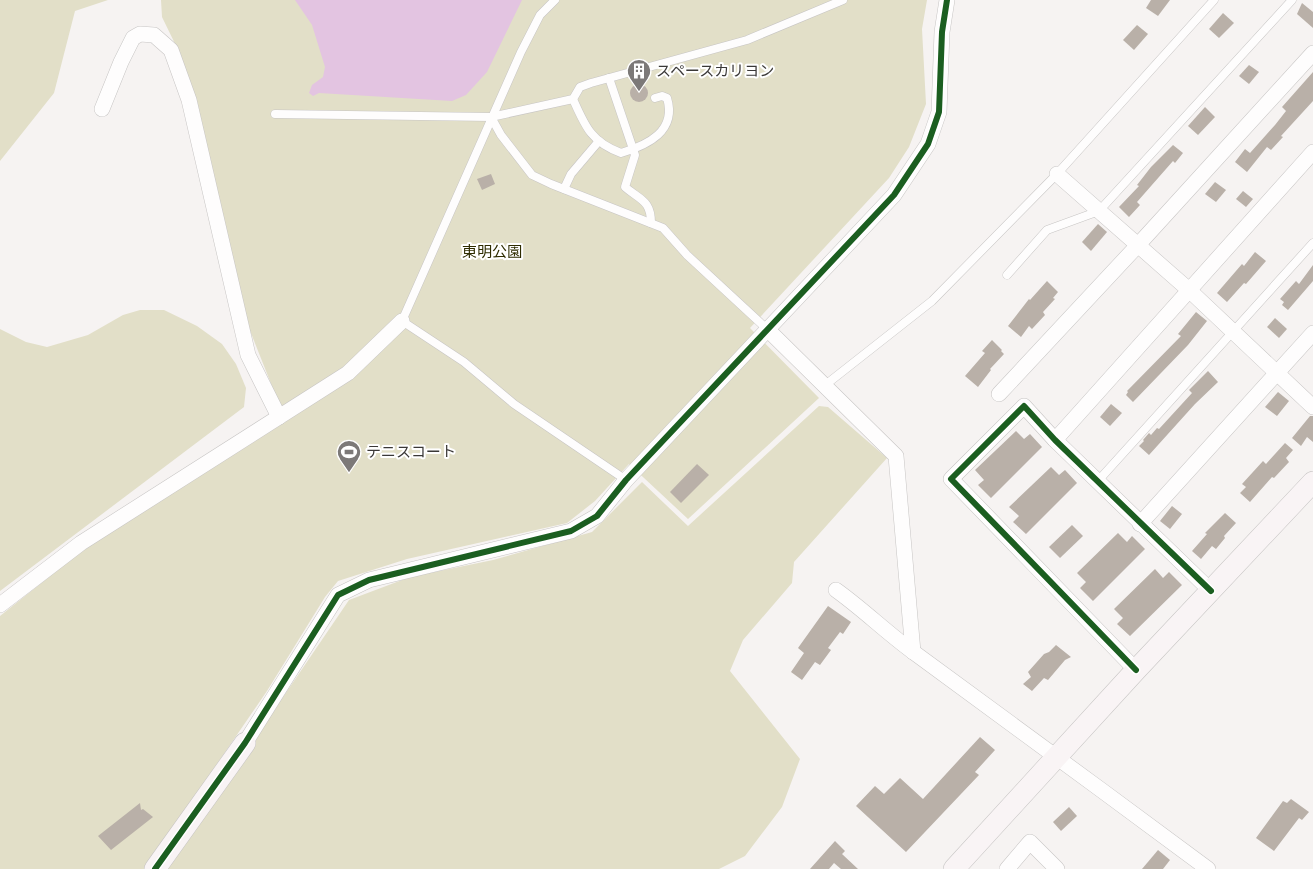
<svg xmlns="http://www.w3.org/2000/svg" width="1313" height="869" font-family="'Source Sans 3','Noto Sans JP',sans-serif">
	<style>
		.green { fill: #e2dfc8 }
		.water { fill: #e3c4e1 }
		.building { fill: #b9b0a8 }
		.lines { fill: none; stroke-linecap: round; stroke-linejoin: round }
		.lane-casing { stroke: #c7c5c4; stroke-width: 9 }
		.street-casing { stroke: #c7c5c4; stroke-width: 16 }
		.secondary-casing { stroke: #c7c5c4; stroke-width: 22 }
		.lane { stroke: #fefdfd; stroke-width: 8 }
		.street { stroke: #fefdfd; stroke-width: 15 }
		.secondary { stroke: #f9f4f5; stroke-width: 21 }
		.cycleway-casing { stroke: #fff; stroke-width: 9 }
		.cycleway { stroke: #1b5e20; stroke-width: 6 }
		.labels { text-anchor: middle; stroke-width: 4; stroke-linejoin: round; paint-order: stroke }
		.poi-label { font-size: 15px; fill: #3a3837; stroke: #fff; text-anchor: start }
		.park-label { font-size: 15px; fill: #2e2c00; stroke: #fff }
	</style>
	<rect width="100%" height="100%" fill="#f6f3f2"/>
	<!-- green -->
	<g class="green">
		<polygon points="0,0 108,0 75,11 54,93 0,161"/>
		<polygon points="161,0 927,0 922,29 926,104 909,147 889,178 750,328 819,398 688,519 629,464 595,501 567,523 407,559 338,581 325,597 267,691 145,869 0,869 0,616 89,545 285,419 247,323 180,54 162,17"/>
		<polygon points="140,310 164,310 197,326 222,344 236,364 246,388 244,407 0,591 0,329 26,342 47,347 88,335 123,315"/>
		<polygon points="819,406 828,407 887,458 794,562 792,583 743,640 730,671 800,759 782,807 745,856 719,869 166,869 349,600 410,577 493,560 592,532 642,482 688,526"/>
	</g>
	<!-- water -->
	<polygon class="water" points="295,0 522,0 487,72 466,95 452,101 319,93 313,96 309,93 312,85 323,77 325,67 312,25"/>
	<!-- building -->
	<g class="building">
		<polygon points="1151,0 1170,0 1158,16 1146,8"/>
		<polygon points="1302,3 1313,12 1313,28 1297,14"/>
		<polygon points="1223,13 1234,23 1219,38 1209,29"/>
		<polygon points="1137,25 1148,34 1134,50 1123,40"/>
		<polygon points="1249,65 1259,72 1249,84 1239,76"/>
		<polygon points="1313,72 1313,101 1281,136 1283,137 1271,150 1267,147 1247,172 1235,162 1245,149 1250,153 1275,125 1286,111 1282,107"/>
		<circle cx="639" cy="93" r="9"/>
		<polygon points="1205,107 1215,117 1198,135 1188,126"/>
		<polygon points="1173,145 1183,153 1175,163 1173,161 1137,202 1140,205 1129,217 1119,207 1139,186 1137,185 1151,167"/>
		<polygon points="491,174 495,184 482,190 477,179"/>
		<polygon points="1215,182 1226,190 1216,202 1205,194"/>
		<polygon points="1243,191 1253,199 1246,207 1236,199"/>
		<polygon points="1098,224 1107,232 1091,251 1082,242"/>
		<polygon points="1255,252 1266,261 1246,284 1244,283 1227,302 1217,293 1242,264 1244,266"/>
		<polygon points="1313,265 1313,281 1288,310 1282,305 1284,302 1280,299 1296,281 1299,284"/>
		<polygon points="1047,281 1058,292 1053,298 1055,299 1043,312 1045,315 1032,329 1029,326 1021,337 1008,326 1029,299 1030,300"/>
		<polygon points="1196,312 1207,321 1188,345 1133,402 1126,395 1128,392 1127,391 1181,336 1178,334"/>
		<polygon points="1275,318 1287,329 1279,338 1267,327"/>
		<polygon points="992,340 1002,350 1001,351 1004,354 990,369 991,370 978,387 965,376 985,353 982,351"/>
		<polygon points="1208,371 1218,382 1195,404 1149,455 1139,446 1144,441 1143,440 1149,433 1151,435 1157,428 1159,429 1192,393 1189,390"/>
		<polygon points="1278,392 1289,401 1277,416 1265,407"/>
		<polygon points="1111,404 1122,413 1110,426 1100,417"/>
		<polygon points="1310,416 1313,416 1313,442 1307,437 1301,446 1292,438"/>
		<polygon points="1016,431 1024,439 1030,434 1042,447 991,498 978,485 984,480 975,470"/>
		<polygon points="1285,443 1293,450 1286,458 1289,462 1274,478 1272,477 1250,502 1240,493 1246,487 1242,484 1263,461 1266,464"/>
		<polygon points="697,464 709,475 681,503 670,492"/>
		<polygon points="1051,467 1059,475 1065,470 1077,483 1026,534 1013,522 1019,516 1009,507"/>
		<polygon points="1172,506 1182,514 1170,529 1160,521"/>
		<polygon points="1225,513 1236,523 1224,536 1225,538 1216,549 1212,546 1201,559 1192,551 1207,534 1205,533"/>
		<polygon points="1072,525 1083,536 1060,558 1049,547"/>
		<polygon points="1118,533 1127,542 1132,536 1145,549 1093,601 1080,588 1086,582 1077,573"/>
		<polygon points="1155,569 1163,578 1169,572 1182,585 1130,636 1117,624 1123,618 1114,609"/>
		<polygon points="828,606 851,622 843,634 840,632 828,648 831,650 820,665 815,662 802,680 791,672 804,653 798,648"/>
		<polygon points="1056,645 1071,657 1065,660 1048,680 1044,678 1032,691 1023,684 1031,677 1028,672 1044,654 1049,652"/>
		<polygon points="980,737 995,750 975,772 979,775 906,852 856,806 875,786 884,794 900,778 923,799"/>
		<polygon points="1291,799 1309,812 1302,820 1299,818 1274,851 1256,838 1283,801 1287,803"/>
		<polygon points="140,803 141,810 143,809 153,817 111,850 98,836"/>
		<polygon points="1069,807 1077,816 1061,831 1053,822"/>
		<polygon points="835,841 845,851 842,854 858,869 841,869 834,863 829,869 810,869"/>
		<polygon points="1158,850 1170,860 1163,869 1142,869"/>
	</g>
	<g class="lines">
		<!-- lane casing -->
		<g class="lane-casing">
			<g id="lane">
				<polyline points="555,0 540,15 521,52 402,321 464,362 514,404 626,480"/>
				<path d="M 609,78 L 635,155 L 625,187 C 640,200 651,200 651,223"/>
				<path d="M 573,99 C 585,126 591,142 621,153 C 648,145 677,131 667,98 L 662,96 L 655,98"/>
				<polyline points="275,114 491,117 573,99 580,87 591,83 747,40 843,0"/>
				<polyline points="491,117 501,135 532,175 551,184 663,228 687,255 767,329"/>
				<polyline points="564,189 571,174 599,141"/>
				<polyline points="1007,275 1047,230 1099,211 1292,0"/>
				<polyline points="824,386 932,301 1057,174 1214,0"/>
				<polyline points="1097,482 1313,243"/>
			</g>
		</g>
		<!-- street casing -->
		<g class="street-casing">
			<g id="street">
				<polyline points="102,109 121,62 133,38 140,34 154,35 171,50 189,100 248,355 279,417"/>
				<polyline points="1057,174 1189,290 1313,407"/>
				<polyline points="767,329 896,456 913,652"/>
				<polyline points="999,394 1138,245 1313,53"/>
				<polyline points="1055,440 1313,152"/>
				<polyline points="1140,524 1313,333"/>
				<path d="M 836,590 C 864,610 888,634 916,654 C 1013,725 1111,797 1208,869"/>
				<polyline points="0,605 81,543 348,373 402,321"/>
				<polyline points="1136,670 951,479 1024,406 1055,440 1211,591"/>
				<polyline points="245,743 338,595 369,580 571,531 597,516 626,480 894,195 928,144 939,112 942,32 947,0"/>
				<polyline points="1007,869 1030,842 1057,869"/>
			</g>
		</g>
		<!-- secondary casing -->
		<g class="secondary-casing">
			<g id="secondary">
				<polyline points="155,869 245,743"/>
				<polyline points="954,869 1136,670 1313,482"/>
			</g>
		</g>
		<!-- lane -->
		<use href="#lane" class="lane"/>
		<!-- street -->
		<use href="#street" class="street"/>
		<!-- secondary -->
		<use href="#secondary" class="secondary"/>
		<!-- cycleway casing -->
		<g class="cycleway-casing">
			<g id="cycleway">
				<polyline points="1136,670 951,479 1024,406 1055,440 1211,591"/>
				<polyline points="155,869 245,743 338,595 369,580 571,531 597,516 626,480 894,195 928,144 939,112 942,32 947,0"/>
			</g>
		</g>
		<!-- cycleway -->
		<use href="#cycleway" class="cycleway"/>
	</g>
	<!-- icons -->
	<defs>
		<g id="building-pin" transform="scale(1.25)"><path d="M0 17L-7.5 6A9.5 9.5 0 1 1 7.5 6Z" fill="#7c7978" stroke="#fff"/><path d="M-4-6H4V6H1V3H-1V6H-4ZM-2.5-4.3h1.7v1.8h-1.7ZM.8-4.3h1.7v1.8H.8ZM-2.5-1h1.7V.8h-1.7ZM.8-1h1.7V.8H.8Z" fill="#fff"/></g>
		<g id="stadium-pin" transform="scale(1.25)"><path d="M0 17L-7.5 6A9.5 9.5 0 1 1 7.5 6Z" fill="#7c7978" stroke="#fff"/><path d="M0-5a6.5 5 0 1 0 0 10a6.5 5 0 1 0 0-10ZM-3.5-1.8h7v3.6h-7Z" fill="#fff"/></g>
	</defs>
	<g fill-rule="evenodd">
		<use href="#building-pin" x="639" y="71"/>
		<use href="#stadium-pin" x="349" y="452"/>
	</g>
	<g class="labels">
		<!-- poi labels -->
		<g class="poi-label">
			<text x="656" y="76">スペースカリヨン</text>
			<text x="366" y="457">テニスコート</text>
		</g>
		<!-- park labels -->
		<g class="park-label">
			<text x="492" y="257">東明公園</text>
		</g>
	</g>
</svg>
